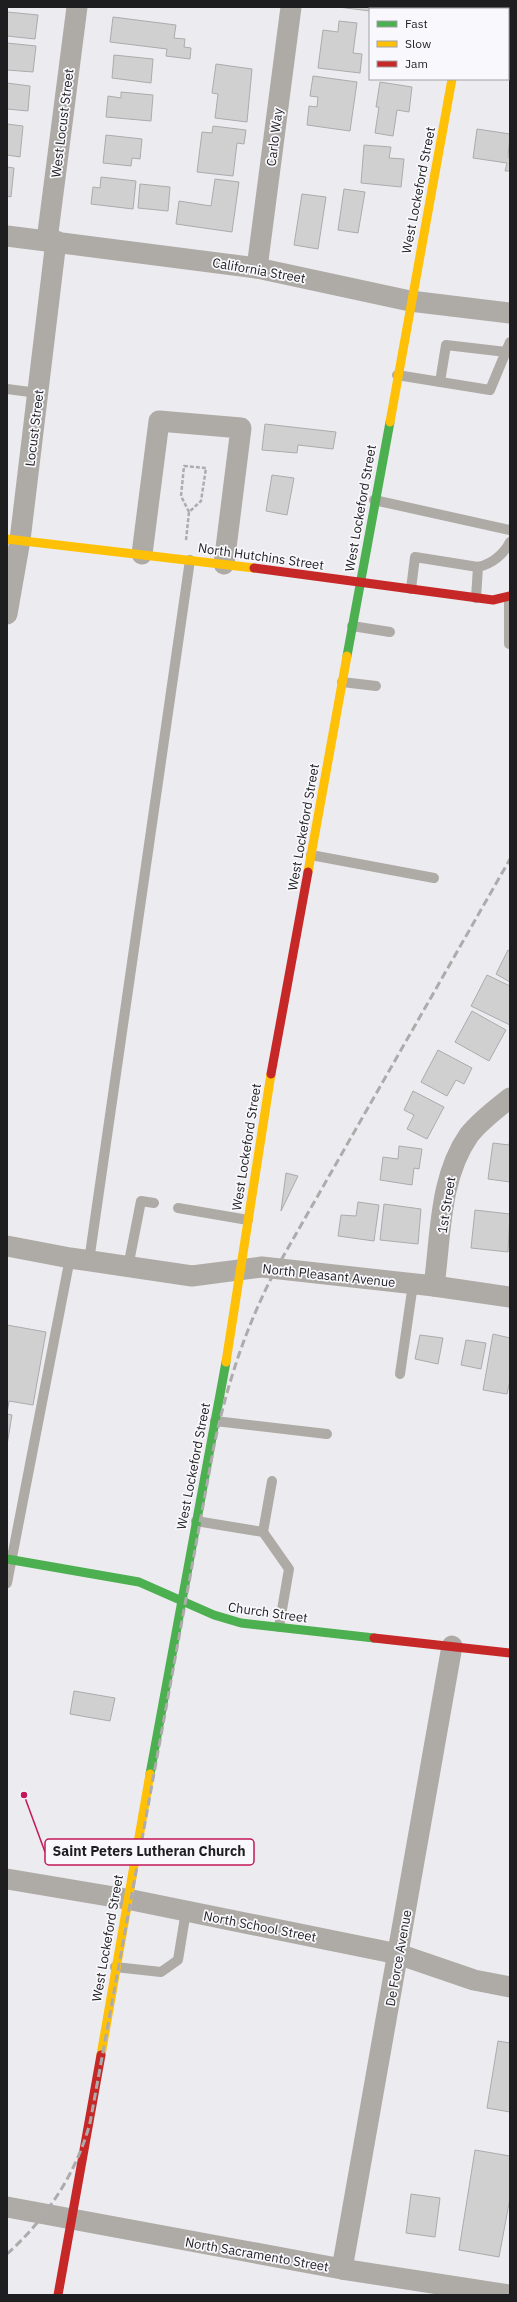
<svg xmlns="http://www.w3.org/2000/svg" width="517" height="2302" font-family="'IBM Plex Sans',sans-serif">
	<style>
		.building { fill: #d1d0d1; stroke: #acabac }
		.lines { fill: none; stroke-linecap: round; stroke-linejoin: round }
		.path { stroke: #afacad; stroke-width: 2.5; stroke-dasharray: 4 2; stroke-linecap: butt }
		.lane { stroke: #aeaaa6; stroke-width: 10 }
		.street { stroke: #aeaaa6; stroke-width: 21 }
		.fast { stroke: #4caf50; stroke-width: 9 }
		.slow { stroke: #ffc107; stroke-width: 9 }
		.jam { stroke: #c62828; stroke-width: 9 }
		.rail { stroke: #aeabac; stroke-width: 3; stroke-dasharray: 8 4; stroke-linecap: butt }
		.labels { text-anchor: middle; stroke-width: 3.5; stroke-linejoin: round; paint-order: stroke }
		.street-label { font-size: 13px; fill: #1e1e20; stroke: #f8f8fd }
		.leader { fill: none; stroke: #c2185b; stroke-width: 1.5 }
		.callout-dot { fill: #c2185b; stroke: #f8f8fd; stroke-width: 1.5 }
		.callout { fill: #f8f8fd; stroke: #c2185b; stroke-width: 1.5 }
		.callout-label { font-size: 14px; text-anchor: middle; font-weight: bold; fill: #1e1e20 }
	</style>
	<rect width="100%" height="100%" fill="#ecebef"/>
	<!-- building -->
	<g class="building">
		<polygon points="338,7 373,7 370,11"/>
		<polygon points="380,7 411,7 411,9 392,7 392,9 380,9"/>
		<polygon points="7,12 38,15 35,39 7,36"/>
		<polygon points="113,17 176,25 174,38 185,39 184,47 191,48 190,59 166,56 167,49 110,42"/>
		<polygon points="339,21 357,23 353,53 362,54 360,73 318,68 323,30 338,32"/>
		<rect x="508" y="32" width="2" height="31"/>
		<polygon points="7,43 36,46 33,72 7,70"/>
		<polygon points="114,55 153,59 151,83 112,78"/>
		<polygon points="216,64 252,69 247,122 215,118 218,94 212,93"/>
		<polygon points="313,76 357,82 350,131 307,125 309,106 317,107 318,97 310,96"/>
		<polygon points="380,82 412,87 409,112 397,110 393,136 375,133 379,107 376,107"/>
		<polygon points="7,83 30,86 28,111 7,109"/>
		<polygon points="121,92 153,95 151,121 106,117 108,96 121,98"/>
		<polygon points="7,124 23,126 20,157 7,155"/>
		<polygon points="213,126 246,130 244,144 237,143 233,176 197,172 202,132 212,133"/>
		<polygon points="477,129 510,134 508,157 510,157 510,171 505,171 507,163 473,158"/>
		<polygon points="106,135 142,139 140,159 132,158 131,166 103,163"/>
		<polygon points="364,145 391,147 389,158 404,159 401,187 361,183"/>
		<polygon points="7,167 14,168 11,197 7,196"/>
		<polygon points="101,177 136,181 133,209 91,204 93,187 100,188"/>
		<polygon points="215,179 239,182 232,232 176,224 179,201 211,206"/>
		<polygon points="140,184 170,187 168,211 138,208"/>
		<polygon points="344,189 365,192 358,233 338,230"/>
		<polygon points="302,194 326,197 318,249 294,245"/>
		<polygon points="265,424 336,432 333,449 298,445 297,453 262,450"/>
		<polygon points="272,475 294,478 287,515 266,511"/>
		<polygon points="508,950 510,951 510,982 496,974"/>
		<polygon points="487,975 510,986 510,1025 471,1006"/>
		<polygon points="472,1011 506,1030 489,1061 455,1042"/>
		<polygon points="438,1050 472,1068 464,1084 456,1080 447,1096 421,1082"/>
		<polygon points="413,1091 444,1107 427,1139 407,1129 414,1115 404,1110"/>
		<polygon points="510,1137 510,1182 488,1179 493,1143 509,1145"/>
		<polygon points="399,1146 422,1149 419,1169 414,1168 412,1185 380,1180 383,1157 398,1159"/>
		<polygon points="286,1173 298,1176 281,1211"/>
		<polygon points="358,1202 379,1205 374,1241 338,1236 341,1215 356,1216"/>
		<polygon points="384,1204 421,1209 418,1244 380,1240"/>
		<polygon points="475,1210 510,1214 508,1252 471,1248"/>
		<polygon points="7,1325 46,1332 33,1405 9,1401 7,1414 12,1415 7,1445"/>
		<polygon points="493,1334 510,1338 510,1380 507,1394 483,1390"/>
		<polygon points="420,1335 443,1338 438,1364 415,1359"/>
		<polygon points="466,1340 486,1343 481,1369 461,1365"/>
		<polygon points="74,1691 115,1698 110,1721 70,1714"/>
		<polygon points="498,2041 510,2043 510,2112 487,2108"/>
		<polygon points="475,2150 510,2156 510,2198 499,2257 459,2250"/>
		<polygon points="411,2194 440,2198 435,2237 406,2233"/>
	</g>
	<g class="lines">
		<!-- path -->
		<polyline class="path" points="186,540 189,512 201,501 206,468 184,466 181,496 189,512"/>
		<!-- lane -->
		<g class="lane">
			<polyline points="397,375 490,390 510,342"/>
			<polyline points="440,382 446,345 506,352"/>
			<polyline points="7,389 38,393"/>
			<polyline points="374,500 510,530"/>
			<polyline points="411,589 415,557 478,567"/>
			<polyline points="509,597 509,644"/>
			<path d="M 476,598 L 478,567 C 492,564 504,554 510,542"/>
			<polyline points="352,626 390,632"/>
			<polyline points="342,682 376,686"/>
			<polyline points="311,855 434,878"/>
			<polyline points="178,1208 248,1220"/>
			<polyline points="89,1261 190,560"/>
			<polyline points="128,1267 141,1201 154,1203"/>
			<polyline points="400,1374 413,1284"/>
			<polyline points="215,1421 327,1434"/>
			<polyline points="196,1521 263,1532 289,1569 279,1627"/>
			<polyline points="263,1532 272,1481"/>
			<polyline points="7,1583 70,1258"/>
			<polyline points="115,1967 161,1972 178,1960 186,1911"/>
		</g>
		<!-- street -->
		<g class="street">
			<polyline points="7,236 257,268 410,301 510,313"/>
			<polyline points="47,240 77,7"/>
			<polyline points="257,268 291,7"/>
			<polyline points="142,554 159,421 241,428 224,564"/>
			<polyline points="7,614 20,540 56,241"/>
			<polyline points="7,1246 70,1258 192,1276 262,1267 434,1286 510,1297"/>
			<path d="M 434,1286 C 441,1235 439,1178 469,1135 C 480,1121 496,1109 510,1098"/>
			<polyline points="7,1879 132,1900 398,1954 474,1980 510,1987"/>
			<polyline points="7,2207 342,2269 509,2295"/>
			<polyline points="342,2269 452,1646"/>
		</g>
		<!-- fast -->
		<g class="fast">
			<polyline points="347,656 390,422"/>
			<polyline points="7,1559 139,1582 214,1615 241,1623 374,1638"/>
			<polyline points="150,1774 226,1362"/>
		</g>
		<!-- slow -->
		<g class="slow">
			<polyline points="465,7 465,9"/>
			<polyline points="390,422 452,79"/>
			<polyline points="7,539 254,568"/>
			<polyline points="308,872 347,656"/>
			<polyline points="226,1362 271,1074"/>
			<polyline points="101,2055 150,1774"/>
		</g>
		<!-- jam -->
		<g class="jam">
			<polyline points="254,568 493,600 510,596"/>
			<polyline points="271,1074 308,872"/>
			<polyline points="374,1638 510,1653"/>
			<polyline points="58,2295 101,2055"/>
		</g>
		<!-- rail -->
		<path class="rail" d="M 7,2254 C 46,2219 76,2174 90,2123 L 214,1446 C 227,1384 246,1326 276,1269 L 510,859"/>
	</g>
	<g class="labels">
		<!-- street labels -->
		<g class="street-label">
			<text transform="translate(62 123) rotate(-83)" y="5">West Locust Street</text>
			<text transform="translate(274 137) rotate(-83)" y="5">Carlo Way</text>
			<text transform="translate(418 190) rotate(-79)" y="5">West Lockeford Street</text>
			<text transform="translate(259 270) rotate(10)" y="5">California Street</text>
			<text transform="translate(34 428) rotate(-83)" y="5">Locust Street</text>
			<text transform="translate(360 508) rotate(-80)" y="5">West Lockeford Street</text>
			<text transform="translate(261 556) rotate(8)" y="5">North Hutchins Street</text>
			<text transform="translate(303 827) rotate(-80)" y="5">West Lockeford Street</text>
			<text transform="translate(246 1147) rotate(-81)" y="5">West Lockeford Street</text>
			<text transform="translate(446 1205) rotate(-81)" y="5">1st Street</text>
			<text transform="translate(329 1275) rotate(6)" y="5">North Pleasant Avenue</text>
			<text transform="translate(193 1466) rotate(-79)" y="5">West Lockeford Street</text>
			<text transform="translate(268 1612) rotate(8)" y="5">Church Street</text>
			<text transform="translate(260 1926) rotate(11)" y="5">North School Street</text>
			<text transform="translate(107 1938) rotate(-80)" y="5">West Lockeford Street</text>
			<text transform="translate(398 1958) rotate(-80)" y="5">De Force Avenue</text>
			<text transform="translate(257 2254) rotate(10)" y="5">North Sacramento Street</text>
		</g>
	</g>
	<!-- callouts -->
	<path class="leader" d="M24 1795L45 1852"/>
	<circle class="callout-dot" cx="24" cy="1795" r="4"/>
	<rect class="callout" x="45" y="1839" width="209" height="26" rx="4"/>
	<g class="callout-label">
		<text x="149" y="1856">Saint Peters Lutheran Church</text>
	</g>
	<!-- border -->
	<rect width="517" height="2302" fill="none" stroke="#1e1e20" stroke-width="16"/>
	<!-- legend -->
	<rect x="369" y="8" width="140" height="72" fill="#f8f8fd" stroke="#a1a1a5"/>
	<rect x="377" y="21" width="20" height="6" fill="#4caf50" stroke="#a1a1a5"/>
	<text x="405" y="28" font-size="12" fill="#1e1e20">Fast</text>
	<rect x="377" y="41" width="20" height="6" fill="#ffc107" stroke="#a1a1a5"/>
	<text x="405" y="48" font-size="12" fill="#1e1e20">Slow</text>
	<rect x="377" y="61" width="20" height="6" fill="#c62828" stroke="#a1a1a5"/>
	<text x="405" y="68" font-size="12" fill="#1e1e20">Jam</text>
</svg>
